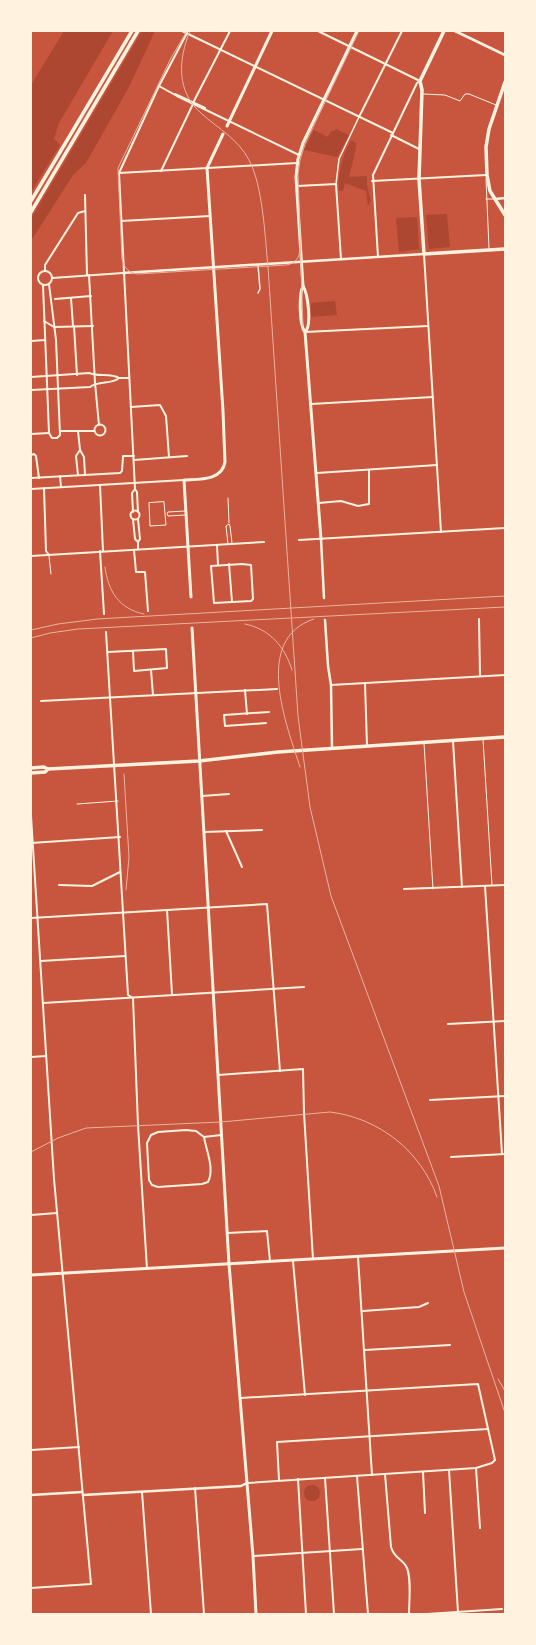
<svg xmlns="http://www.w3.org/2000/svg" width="536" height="1645" font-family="'DejaVu Sans',sans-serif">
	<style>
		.green { fill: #ae4732 }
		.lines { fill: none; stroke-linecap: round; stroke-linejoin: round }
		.service { stroke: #fff3e0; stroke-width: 1 }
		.pedestrian { stroke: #fff3e0; stroke-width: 1.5 }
		.minor { stroke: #fff3e0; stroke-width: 2 }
		.tertiary { stroke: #fff3e0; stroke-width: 2.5 }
		.secondary { stroke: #fff3e0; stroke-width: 3 }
		.primary { stroke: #fff3e0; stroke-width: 3.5 }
		.tram { stroke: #e9b49f; stroke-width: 1 }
		.rail { stroke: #e9b49f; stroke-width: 1 }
	</style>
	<rect width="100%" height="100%" fill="#c8553d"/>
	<!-- green -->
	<g class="green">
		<polygon points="64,31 113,31 59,123 54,139 60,145 31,192 31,85"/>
		<polygon points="142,31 155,31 129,87 86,163 73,175 31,241 31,219"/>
		<polygon points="336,129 349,135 337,157 304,150 314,130 328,137 331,131 334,131"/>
		<path d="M 351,140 L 356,143 C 357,148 351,169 349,177 L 367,176 L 367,185 L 371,201 L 368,206 L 366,191 L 345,183 L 343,191 L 339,191 C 338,171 342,157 351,140 Z"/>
		<polygon points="447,214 450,247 429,249 426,215"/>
		<polygon points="417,217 419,249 399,252 396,218"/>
		<polygon points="335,301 337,315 311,317 311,303"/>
		<circle cx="312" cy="1493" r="8"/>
	</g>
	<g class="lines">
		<!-- service -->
		<g class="service">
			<polyline points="423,94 445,95 460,101 465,94 469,94 496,105"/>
			<polyline points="486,179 489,248"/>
			<polyline points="486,199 493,199"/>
			<polyline points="228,498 229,523"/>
			<polygon points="164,502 166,525 150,526 149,503"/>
			<polyline points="185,515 168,516 167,513 168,512 185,511"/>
			<polyline points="228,544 226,526 229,524 230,526 232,543"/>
			<polyline points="49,556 51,574"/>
			<polyline points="483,739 492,885"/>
			<polyline points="424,743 433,889"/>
			<polyline points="77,804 118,801"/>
		</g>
		<!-- pedestrian -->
		<g class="pedestrian">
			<polyline points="336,184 339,159 359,117"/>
			<polyline points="258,293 260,289 258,265"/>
		</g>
		<!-- minor -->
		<g class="minor">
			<polyline points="182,31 393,133"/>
			<polyline points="318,31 420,81 417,83 373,175 378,257"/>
			<polyline points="159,86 177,96 299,155"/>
			<polyline points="175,94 205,108"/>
			<polyline points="194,101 230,31"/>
			<polyline points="359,117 402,31"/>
			<polyline points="391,135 419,149"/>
			<polyline points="161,171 193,104"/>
			<polyline points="119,173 297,163"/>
			<polyline points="372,181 486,175"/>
			<polyline points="297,186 336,184 341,259"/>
			<polyline points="85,195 87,275"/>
			<polyline points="121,221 210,216"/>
			<polyline points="424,254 441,532"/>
			<circle cx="45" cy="278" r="7"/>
			<polyline points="45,271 45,265 78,213 85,211"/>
			<polyline points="89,275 95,383 99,425"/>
			<polyline points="52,278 123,273"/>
			<polyline points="43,285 49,433 52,438 57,438 60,435 56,340 49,284"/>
			<polyline points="71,298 73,326"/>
			<polyline points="55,299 91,296"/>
			<polyline points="44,321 54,327 93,326"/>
			<polyline points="74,326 77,375"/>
			<polyline points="305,332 428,326"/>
			<polyline points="31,341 45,340"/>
			<path d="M 31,377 L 89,373 C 98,377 111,373 119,378 C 111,385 99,380 90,387 L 31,390"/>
			<polyline points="119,378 129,378"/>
			<polyline points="311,404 433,397"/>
			<polyline points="131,407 160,405 166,416 169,457"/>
			<circle cx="100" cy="430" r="5.5"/>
			<polyline points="60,431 94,431"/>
			<polyline points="31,434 49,433"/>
			<polyline points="80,450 84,457 85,475"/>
			<polyline points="31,455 34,454 36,456 39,478"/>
			<polyline points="134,460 187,456"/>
			<polyline points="317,473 437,465"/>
			<polyline points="78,475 76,456 80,450 78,431"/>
			<polyline points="60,476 61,487"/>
			<polyline points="31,478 120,473 122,471 123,456 134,456"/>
			<polyline points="100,485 103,551"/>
			<polyline points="44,488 46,551 49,555"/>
			<polyline points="31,489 184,480"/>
			<polyline points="319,503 341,501 358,506 369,504 369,470"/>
			<circle cx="135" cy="515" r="4.5"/>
			<polyline points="133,512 132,493 135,489"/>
			<polyline points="138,512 137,492 135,489 119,173 159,86 187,33"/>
			<polyline points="133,519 135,539 138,542"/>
			<polyline points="299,540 505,528"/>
			<polyline points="217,545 218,565"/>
			<polyline points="138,549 138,542 140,539 138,519"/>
			<polyline points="134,550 136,572 145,572 148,611"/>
			<polyline points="100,551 104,614"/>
			<polyline points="31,556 264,542"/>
			<polyline points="229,564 232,602"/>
			<polygon points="242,564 251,565 253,599 251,601 214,603 211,566"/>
			<polyline points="479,619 480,675"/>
			<polyline points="106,632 128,995 133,998 138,1125 147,1269"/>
			<polyline points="108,652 166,649 167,668 134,671 133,651"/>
			<polyline points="151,670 153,695"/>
			<polyline points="365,683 367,746"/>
			<polyline points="331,685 505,675"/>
			<polyline points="245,690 247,714"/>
			<polyline points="41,701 277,689"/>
			<polyline points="266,723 225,726 224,715 269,712"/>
			<polyline points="453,741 462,887"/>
			<polyline points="202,796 229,794"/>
			<polyline points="31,816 54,1179 91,1584 31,1588"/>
			<polyline points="226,831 242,867"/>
			<polyline points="204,832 262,830"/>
			<polyline points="31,843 120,837"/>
			<polyline points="59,885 92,886 120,872"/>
			<polyline points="485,886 502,1154"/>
			<polyline points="404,889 505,885"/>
			<polyline points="167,910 172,994"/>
			<polyline points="31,918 267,904 280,1071"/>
			<polyline points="41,961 125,956"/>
			<polyline points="43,1003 304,987"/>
			<polyline points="448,1024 505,1021"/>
			<polyline points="31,1057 46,1056"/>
			<polyline points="218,1075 303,1069 304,1113 313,1259"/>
			<polyline points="430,1100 505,1096"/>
			<path d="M 204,1137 C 206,1150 215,1169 208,1182 L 202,1184 L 158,1187 L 152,1185 L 149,1180 L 147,1143 L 151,1135 L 158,1132 L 186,1130 L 196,1131 L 204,1137 L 221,1135"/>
			<polyline points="451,1157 505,1154"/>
			<polyline points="31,1215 57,1213"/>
			<polyline points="228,1233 267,1231 270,1261"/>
			<polyline points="358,1257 372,1475"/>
			<polyline points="293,1261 305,1395"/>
			<polyline points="363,1311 419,1307 428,1303"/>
			<polyline points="365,1350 450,1345"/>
			<polyline points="241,1398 478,1384 495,1460 492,1463 476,1468 248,1483"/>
			<polyline points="31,1450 79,1447"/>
			<polyline points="476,1468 480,1528"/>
			<polyline points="449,1470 458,1612"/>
			<polyline points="423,1472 425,1513"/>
			<path d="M 385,1474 L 391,1547 C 394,1558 402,1559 406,1566 C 412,1576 409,1602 409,1614"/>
			<polyline points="357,1476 368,1614"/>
			<polyline points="325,1478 334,1614"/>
			<polyline points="298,1479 306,1614"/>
			<polyline points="279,1480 277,1442 488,1429"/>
			<polyline points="195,1488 204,1614"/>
			<polyline points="142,1492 151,1614"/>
			<polyline points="253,1556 362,1549"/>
			<polyline points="427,1614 502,1609"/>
		</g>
		<!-- tertiary -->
		<g class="tertiary">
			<polyline points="455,31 505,55"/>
			<polyline points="495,199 505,198"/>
			<polyline points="123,273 424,254"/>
			<polyline points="321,539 324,598"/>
			<polyline points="325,620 328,666 331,685 332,748"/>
			<polyline points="31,1495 82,1492"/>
			<polyline points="83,1495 241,1486 247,1483"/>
		</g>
		<!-- secondary -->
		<g class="secondary">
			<polyline points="227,126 272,31"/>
			<path d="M 303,286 C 299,294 299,325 305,332 L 321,539"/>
			<path d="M 305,332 C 312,326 308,294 303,286 L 296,177 L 298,159 L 303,143 L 357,31"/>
			<path d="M 191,597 L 184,480 C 199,479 222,481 225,462 L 223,411 L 207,168 L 223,134"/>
			<polyline points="192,628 229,1264 253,1556 256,1614"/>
			<polyline points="31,1275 505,1248"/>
		</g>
		<!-- primary -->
		<g class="primary">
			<polyline points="444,31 420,81 422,90 419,179 424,254 505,249"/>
			<polyline points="505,82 489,129 486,147 487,175 490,191 505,215"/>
			<polyline points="31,201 132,31"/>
			<polyline points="31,212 138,31"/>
			<polyline points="31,768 44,767 48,769 199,761 278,752 505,737"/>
			<polyline points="31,773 45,772 48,769"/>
		</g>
		<!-- tram -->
		<g class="tram">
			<path d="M 187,31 L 171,58 L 118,168 L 122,259 C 124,268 129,273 138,274 L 286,265 C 295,264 300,258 300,248"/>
			<polyline points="303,326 298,174 300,160 305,144 359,31"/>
		</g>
		<!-- rail -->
		<g class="rail">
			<path d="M 190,31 C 178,60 176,92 202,114 C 219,129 238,139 249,160 C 263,186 265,237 268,267 L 298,716 L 310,807 L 331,896 L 439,1186 L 464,1292 L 505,1413"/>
			<path d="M 105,567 C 108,591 119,609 144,614"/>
			<path d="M 245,624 C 270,629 285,647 292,670"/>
			<polyline points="31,630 58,624 97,619 505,596"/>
			<polyline points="31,638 50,633 78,629 505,607"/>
			<path d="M 300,767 C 287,726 252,639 314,619"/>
			<polyline points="124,774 129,857 126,890"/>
			<path d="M 31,1152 L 58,1138 L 86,1128 L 221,1122 L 330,1112 C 379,1118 421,1151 437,1197"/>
			<polyline points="498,1379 505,1391"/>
		</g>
	</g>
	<!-- border -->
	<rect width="536" height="1645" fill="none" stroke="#fff3e0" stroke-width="64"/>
</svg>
